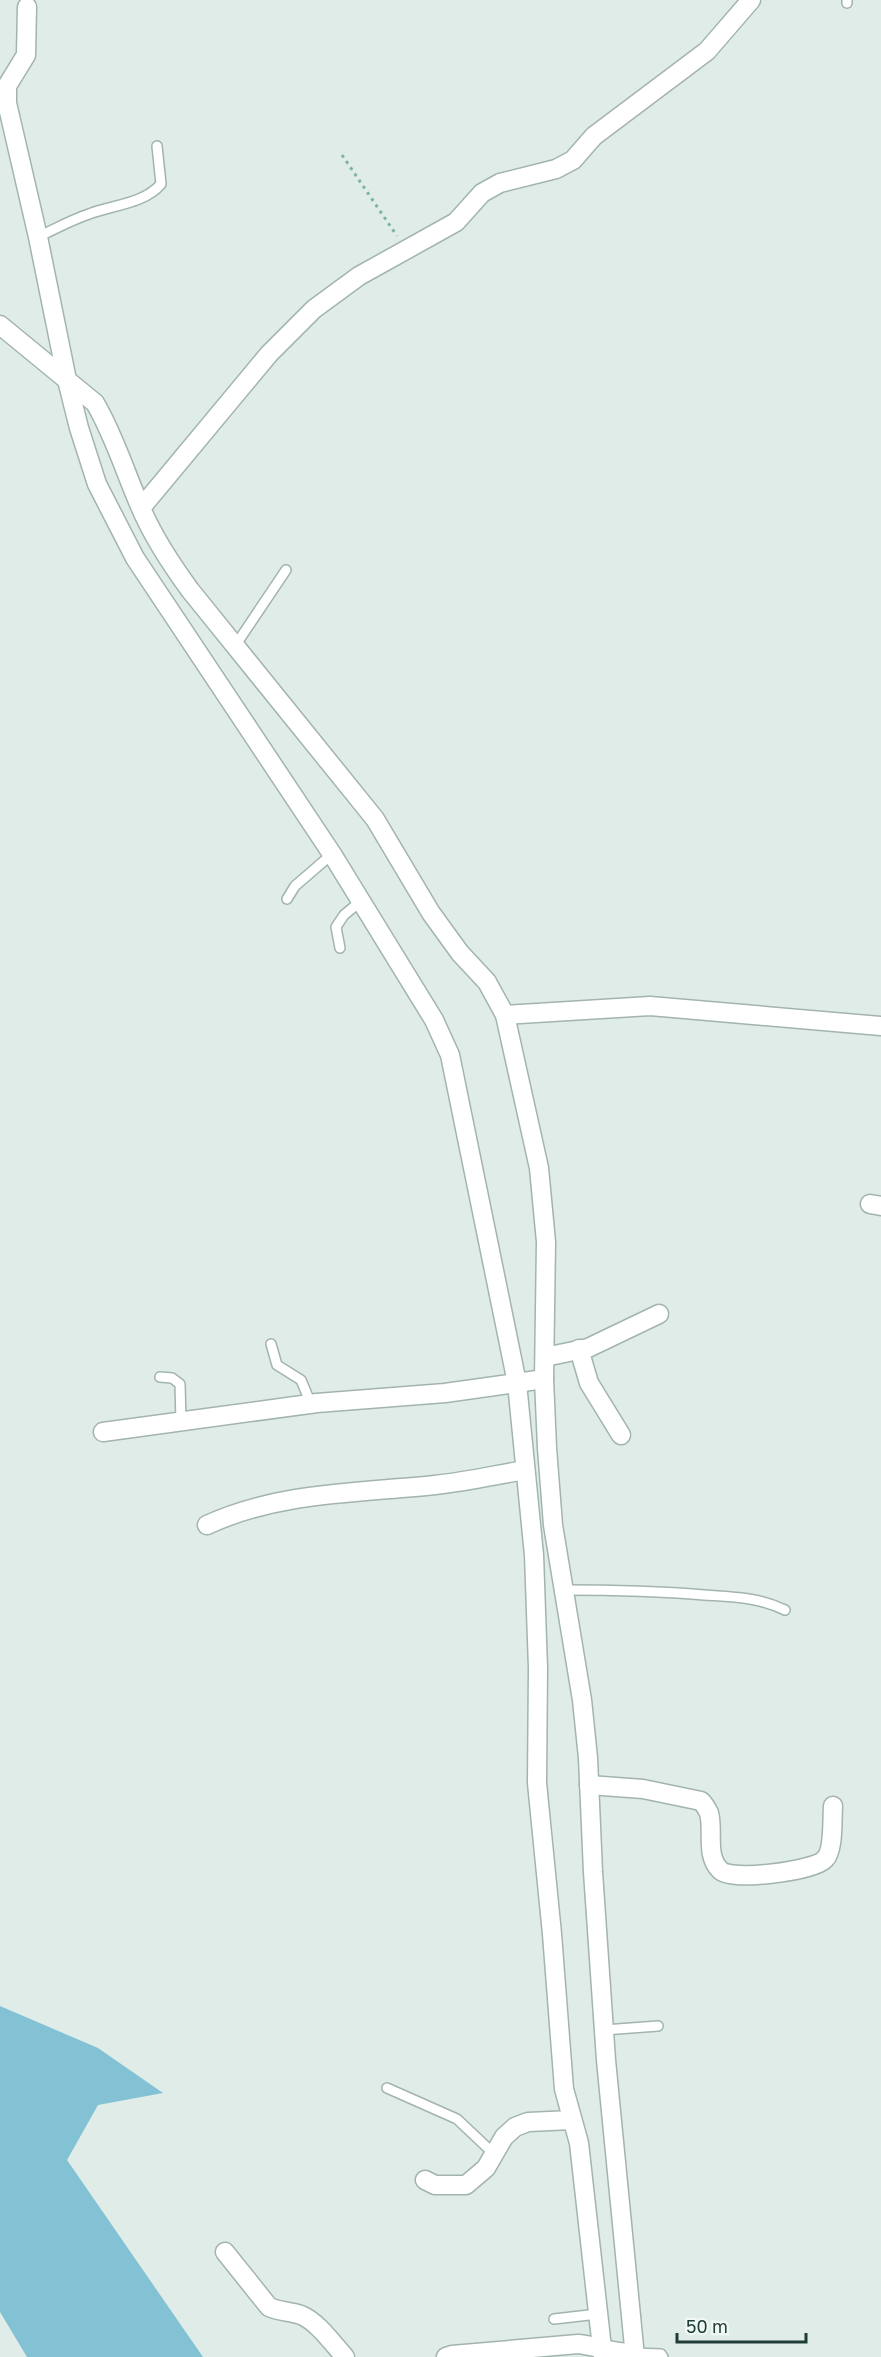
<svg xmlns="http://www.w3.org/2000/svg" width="881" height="2357" font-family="'Golos Text',sans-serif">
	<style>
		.water { fill: #83c2d5 }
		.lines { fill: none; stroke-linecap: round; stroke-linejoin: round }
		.lane-casing { stroke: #a2b4af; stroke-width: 12 }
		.street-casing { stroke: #a2b4af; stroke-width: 21 }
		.path { stroke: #7eb2a5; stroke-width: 3; stroke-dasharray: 3 4.5; stroke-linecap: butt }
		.lane { stroke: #fff; stroke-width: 9 }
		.street { stroke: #fff; stroke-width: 18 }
	</style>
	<rect width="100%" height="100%" fill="#e0ece7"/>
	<!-- water -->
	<polygon class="water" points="0,2006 98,2048 163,2093 98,2105 67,2160 203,2357 27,2357 0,2312"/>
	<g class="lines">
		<!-- lane casing -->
		<g class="lane-casing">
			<g id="lane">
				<polyline points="847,0 847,3"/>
				<path d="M 38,237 C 55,229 71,220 89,214 C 112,205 144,204 161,184 L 157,146"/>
				<polyline points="235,646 286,570"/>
				<polyline points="287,899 295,886 332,854"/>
				<polyline points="340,948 336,927 344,915 361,901"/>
				<polyline points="271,1344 277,1365 301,1380 311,1404"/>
				<polyline points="160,1377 172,1378 180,1384 181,1422"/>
				<path d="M 564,1590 C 611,1590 657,1591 704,1595 C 734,1597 758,1597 785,1610"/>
				<polyline points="604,2030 658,2026"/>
				<polyline points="387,2088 457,2119 493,2153"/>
				<polyline points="554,2319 598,2314"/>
				<polyline points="635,2353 661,2354 663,2357"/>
			</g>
		</g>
		<!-- street casing -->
		<g class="street-casing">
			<g id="street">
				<polyline points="27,7 26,55 7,86 7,103 38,237 67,380 79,428 97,484 135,558 332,854 434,1020 450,1055 517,1383 534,1555 538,1668 537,1783 552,1934 564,2089 579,2143 603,2357"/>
				<path d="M 0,325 L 95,403 C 114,435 125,472 140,506 C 153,537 171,564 190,590 L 375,819 L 431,913 L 460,953 L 487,982 L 505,1015 L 539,1168 L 546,1242 L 544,1379 L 547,1448 L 553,1525 L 582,1700 L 588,1758 L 593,1872 L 606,2060 L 635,2357"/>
				<polyline points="141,508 269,354 314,309 359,276 456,222 482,193 500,183 556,169 573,160 594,136 707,51 751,0"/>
				<polyline points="505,1015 650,1006 881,1026"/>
				<polyline points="870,1204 881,1206"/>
				<polyline points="579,1349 589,1383 621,1435"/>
				<polyline points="545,1357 588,1348 659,1314"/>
				<polyline points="103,1432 317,1403 445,1393 544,1379"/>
				<path d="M 207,1525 C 278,1492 358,1493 435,1485 C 465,1482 495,1475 525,1470"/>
				<path d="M 589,1785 L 643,1789 L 701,1801 C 704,1804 707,1809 709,1813 C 714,1831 705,1855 720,1870 C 730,1882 815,1871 825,1859 C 834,1850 832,1820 833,1806"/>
				<polyline points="425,2180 435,2185 466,2185 486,2168 504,2137 515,2127 528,2122 572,2120"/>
				<path d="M 225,2252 L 269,2307 C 280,2312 290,2311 301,2315 C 318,2322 333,2344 345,2357"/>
				<path d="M 446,2357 L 452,2355 L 578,2344 C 598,2346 615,2354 635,2353"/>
			</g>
		</g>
		<!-- path -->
		<polyline class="path" points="342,155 397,236"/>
		<!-- lane -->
		<use href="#lane" class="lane"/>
		<!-- street -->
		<use href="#street" class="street"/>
	</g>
	<!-- scale -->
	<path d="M677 2333v9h129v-9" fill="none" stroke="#1f3d37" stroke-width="3"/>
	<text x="686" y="2333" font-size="18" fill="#1f3d37" stroke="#f0f8f5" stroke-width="4.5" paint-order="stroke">50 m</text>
</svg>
